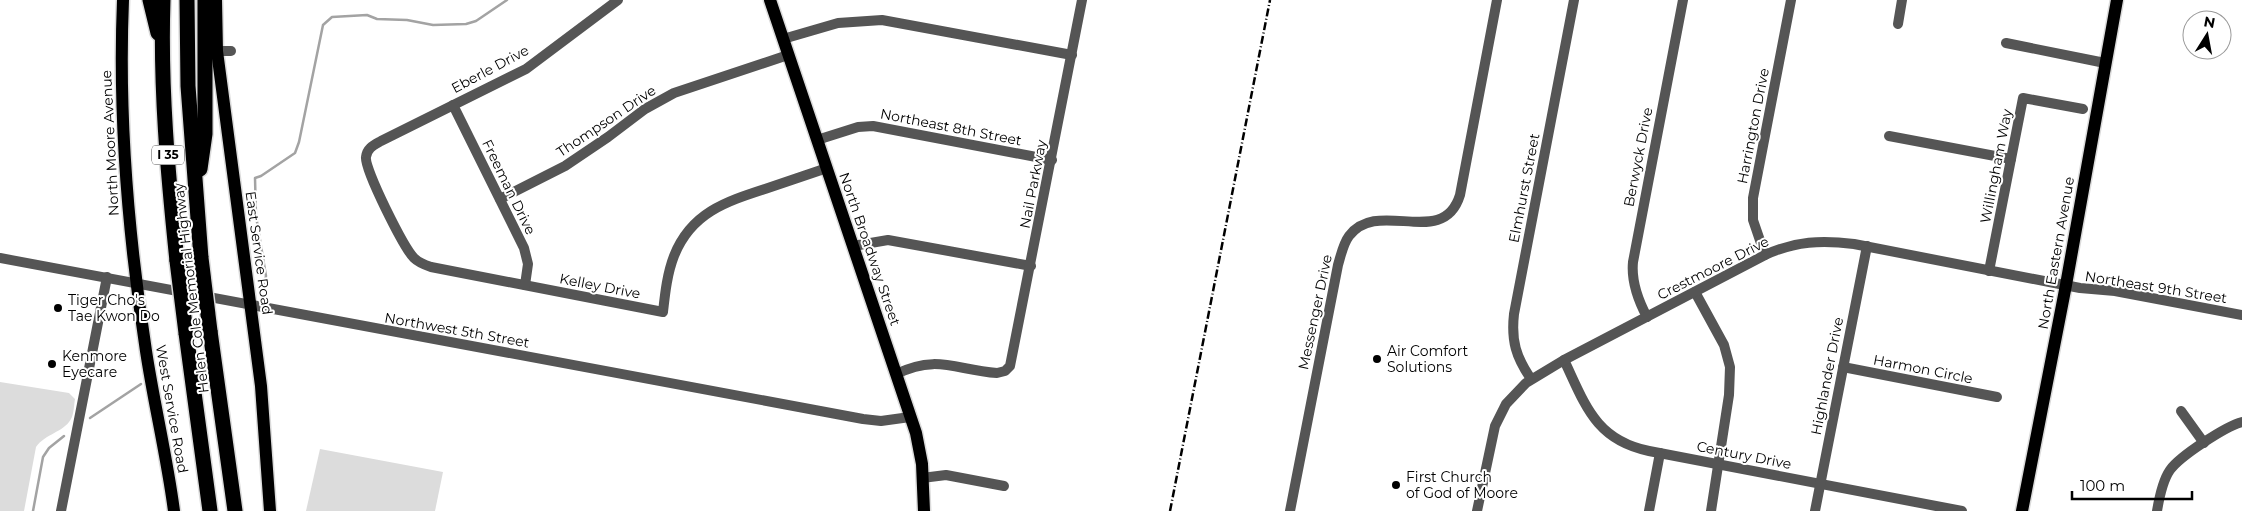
<svg xmlns="http://www.w3.org/2000/svg" width="2242" height="511" font-family="Montserrat,sans-serif">
	<style>
		.green { fill: #dcdcdc }
		.lines { fill: none; stroke-linecap: round; stroke-linejoin: round }
		.stream { stroke: #a3a3a3; stroke-width: 2.5 }
		.major-casing { stroke: #dbdbdb; stroke-width: 15 }
		.highway-casing { stroke: #dbdbdb; stroke-width: 18 }
		.minor { stroke: #555; stroke-width: 10 }
		.major { stroke: #000; stroke-width: 12 }
		.highway { stroke: #000; stroke-width: 15 }
		.rail { stroke: #000; stroke-width: 2.5; stroke-dasharray: 8 2.5 1 2.5; stroke-linecap: butt }
		.highway-bridge-casing { stroke: #dbdbdb; stroke-width: 18; stroke-linecap: butt }
		.highway-bridge { stroke: #000; stroke-width: 15 }
		.poi-dot { fill: #000; stroke: #fff; stroke-width: 2 }
		.labels { text-anchor: middle; stroke-width: 4; stroke-linejoin: round; paint-order: stroke }
		.shield { fill: #fff; stroke: #4c4c4c; stroke-width: 1 }
		.shield-label { font-size: 12px; font-weight: bold; fill: #000 }
		.street-label { font-size: 14px; fill: #000; stroke: #fff }
		.poi-label { font-size: 14px; fill: #000; stroke: #fff; text-anchor: start }
	</style>
	<rect width="100%" height="100%" fill="#fff"/>
	<!-- green -->
	<g class="green">
		<path d="M 0,382 L 69,393 L 75,399 C 74,404 74,414 71,419 C 64,432 45,434 36,447 L 24,511 L 0,511 Z"/>
		<polygon points="320,449 443,472 435,511 306,511"/>
	</g>
	<g class="lines">
		<!-- stream -->
		<g class="stream">
			<polyline points="263,288 266,276 256,216 255,178 261,176 295,153 299,142 323,25 332,17 367,15 377,19 407,20 433,25 466,24 476,21 507,0"/>
			<polyline points="90,418 141,384"/>
			<polyline points="33,511 43,457 49,448 64,436"/>
		</g>
		<!-- major casing -->
		<g class="major-casing">
			<g id="major">
				<path d="M 123,0 C 118,118 128,234 146,351 C 154,404 167,457 174,511"/>
				<polyline points="216,0 217,51 261,386 270,511"/>
				<polyline points="770,0 916,433 922,464 924,511"/>
				<polyline points="2022,511 2066,285 2117,0"/>
			</g>
		</g>
		<!-- highway casing -->
		<g class="highway-casing">
			<g id="highway">
				<polyline points="150,0 158,33"/>
				<path d="M 163,0 C 160,87 168,175 177,261"/>
				<polyline points="187,0 188,86 201,258"/>
				<polyline points="200,169 205,134 205,0"/>
				<polyline points="210,331 235,511"/>
				<polyline points="186,333 210,511"/>
			</g>
		</g>
		<!-- minor -->
		<g class="minor">
			<path d="M 618,0 L 526,69 L 381,141 C 374,145 367,148 366,157 C 364,169 404,248 414,258 C 419,263 425,265 431,267 L 663,312 C 665,294 667,274 674,256 C 691,213 725,202 765,189 C 786,182 806,175 827,168"/>
			<polyline points="1898,24 1902,0"/>
			<polyline points="783,39 838,23 882,20 1072,55"/>
			<polyline points="2006,43 2105,63"/>
			<polyline points="217,51 231,51"/>
			<polyline points="453,105 524,248 528,264 525,285"/>
			<polyline points="1889,136 2011,159"/>
			<polyline points="817,140 858,127 873,126 1052,160"/>
			<polyline points="500,199 565,166 608,137 645,109 674,93 788,55"/>
			<polyline points="853,246 888,240 1031,266"/>
			<polyline points="1765,255 1753,220 1753,198 1791,0"/>
			<polyline points="0,258 863,419 881,421 910,417"/>
			<polyline points="1989,271 2023,98 2083,109"/>
			<polyline points="1695,292 1724,345 1730,367 1729,395 1711,511"/>
			<path d="M 1647,317 C 1638,300 1631,282 1633,262 L 1683,0"/>
			<path d="M 1564,360 C 1585,404 1595,440 1649,451 L 1962,511"/>
			<polyline points="1843,367 1997,397"/>
			<path d="M 896,374 C 938,354 955,370 997,373 L 1005,371 L 1010,366 L 1082,0"/>
			<path d="M 1531,379 C 1516,357 1511,341 1514,314 L 1574,0"/>
			<polyline points="2181,411 2204,443"/>
			<polyline points="922,478 946,475 1004,486"/>
			<polyline points="61,511 107,277"/>
			<path d="M 1290,511 L 1338,265 C 1341,255 1343,244 1349,236 C 1378,197 1443,250 1460,195 L 1497,0"/>
			<path d="M 1477,511 L 1495,426 L 1506,404 L 1526,383 L 1564,360 L 1765,255 C 1795,241 1822,240 1854,244 L 2080,288 L 2115,291 L 2242,315"/>
			<polyline points="1649,511 1660,453"/>
			<polyline points="1815,511 1867,246"/>
			<path d="M 2157,511 C 2159,499 2163,480 2170,470 C 2180,456 2226,426 2242,422"/>
		</g>
		<!-- major -->
		<use href="#major" class="major"/>
		<!-- highway -->
		<use href="#highway" class="highway"/>
		<!-- rail -->
		<polyline class="rail" points="1170,511 1270,0"/>
		<!-- highway-bridge casing -->
		<g class="highway-bridge-casing">
			<g id="highway-bridge">
				<polyline points="201,258 210,331"/>
				<polyline points="177,261 186,333"/>
			</g>
		</g>
		<!-- highway-bridge -->
		<use href="#highway-bridge" class="highway-bridge"/>
	</g>
	<!-- markers -->
	<g class="poi-dot">
		<circle cx="58" cy="308" r="5"/>
		<circle cx="1377" cy="359" r="5"/>
		<circle cx="52" cy="364" r="5"/>
		<circle cx="1396" cy="485" r="5"/>
	</g>
	<g class="labels">
		<!-- shield labels -->
		<rect class="shield" x="152" y="145.5" width="32" height="19" rx="4"/>
		<g class="shield-label">
			<text x="168" y="159">I 35</text>
		</g>
		<!-- street labels -->
		<g class="street-label">
			<text transform="translate(490 69) rotate(-28)" y="5">Eberle Drive</text>
			<text transform="translate(606 121) rotate(-34)" y="5">Thompson Drive</text>
			<text transform="translate(1753 126) rotate(-79)" y="5">Harrington Drive</text>
			<text transform="translate(951 127) rotate(11)" y="5">Northeast 8th Street</text>
			<text transform="translate(110 143) rotate(-93)" y="5">North Moore Avenue</text>
			<text transform="translate(1638 157) rotate(-79)" y="5">Berwyck Drive</text>
			<text transform="translate(1996 166) rotate(-79)" y="5">Willingham Way</text>
			<text transform="translate(1033 184) rotate(-79)" y="5">Nail Parkway</text>
			<text transform="translate(509 187) rotate(64)" y="5">Freeman Drive</text>
			<text transform="translate(1524 188) rotate(-79)" y="5">Elmhurst Street</text>
			<text transform="translate(870 249) rotate(71)" y="5">North Broadway Street</text>
			<text transform="translate(259 253) rotate(82)" y="5">East Service Road</text>
			<text transform="translate(2056 253) rotate(-80)" y="5">North Eastern Avenue</text>
			<text transform="translate(1713 268) rotate(-27)" y="5">Crestmoore Drive</text>
			<text transform="translate(600 286) rotate(11)" y="5">Kelley Drive</text>
			<text transform="translate(2156 287) rotate(9)" y="5">Northeast 9th Street</text>
			<text transform="translate(191 288) rotate(-97)" y="5">Helen Cole Memorial Highway</text>
			<text transform="translate(1315 312) rotate(-78)" y="5">Messenger Drive</text>
			<text transform="translate(457 330) rotate(10)" y="5">Northwest 5th Street</text>
			<text transform="translate(1923 369) rotate(11)" y="5">Harmon Circle</text>
			<text transform="translate(1827 376) rotate(-79)" y="5">Highlander Drive</text>
			<text transform="translate(172 409) rotate(80)" y="5">West Service Road</text>
			<text transform="translate(1744 455) rotate(11)" y="5">Century Drive</text>
		</g>
		<!-- poi labels -->
		<g class="poi-label">
			<text x="68" y="305">Tiger Cho's<tspan x="68" dy="16">Tae Kwon Do</tspan></text>
			<text x="1387" y="356">Air Comfort<tspan x="1387" dy="16">Solutions</tspan></text>
			<text x="62" y="361">Kenmore<tspan x="62" dy="16">Eyecare</tspan></text>
			<text x="1406" y="482">First Church<tspan x="1406" dy="16">of God of Moore</tspan></text>
		</g>
	</g>
	<!-- north arrow -->
	<g transform="translate(2207 35) rotate(11)"><circle r="24" fill="#ffffff" stroke="#999999"/>
	<path d="M0-4L9 19L0 12L-9 19Z" fill="#000000"/>
	<text y="-8" font-size="14" font-weight="bold" text-anchor="middle" fill="#000000">N</text>
	</g>
	<!-- scale -->
	<path d="M2072 491v8h120v-8" fill="none" stroke="#000000" stroke-width="2.5"/>
	<text x="2080" y="491" font-size="15" fill="#000000" stroke="#ffffff" stroke-width="4" paint-order="stroke">100 m</text>
</svg>
